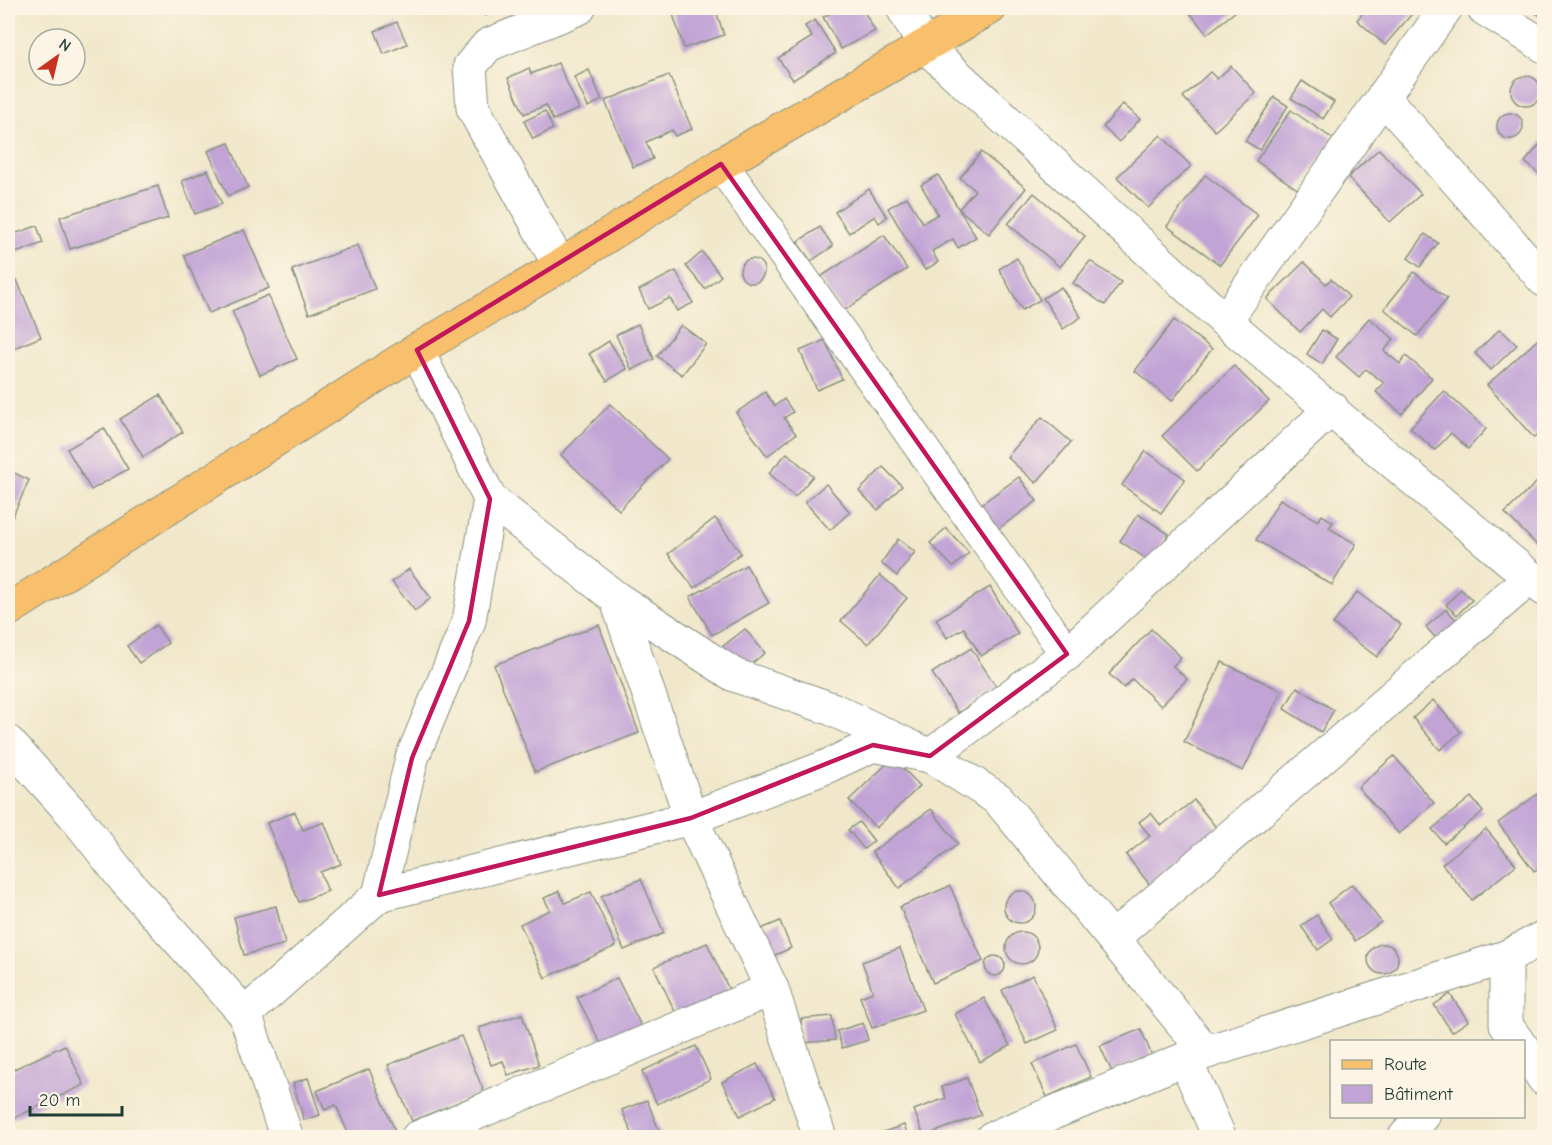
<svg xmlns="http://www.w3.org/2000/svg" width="1552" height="1145" font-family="'Comic Neue',sans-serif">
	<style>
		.building { fill: #c1a3d6 }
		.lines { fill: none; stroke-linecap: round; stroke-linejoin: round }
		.minor-casing { stroke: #889280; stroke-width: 35 }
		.major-casing { stroke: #889280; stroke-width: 35 }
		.minor { stroke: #fff; stroke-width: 33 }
		.major { stroke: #f8bf6c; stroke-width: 33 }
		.marked { fill: none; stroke: #c2185b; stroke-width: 4.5; stroke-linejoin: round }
	</style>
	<rect width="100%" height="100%" fill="#fcf5e5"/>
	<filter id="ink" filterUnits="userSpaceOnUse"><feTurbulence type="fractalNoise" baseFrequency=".0167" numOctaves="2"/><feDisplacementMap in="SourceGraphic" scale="12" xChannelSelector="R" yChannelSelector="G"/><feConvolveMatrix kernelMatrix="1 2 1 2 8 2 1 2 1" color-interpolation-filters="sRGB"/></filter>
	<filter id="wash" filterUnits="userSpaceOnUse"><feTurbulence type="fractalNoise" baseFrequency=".008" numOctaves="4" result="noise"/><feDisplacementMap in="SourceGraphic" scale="24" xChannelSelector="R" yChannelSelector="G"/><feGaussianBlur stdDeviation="1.35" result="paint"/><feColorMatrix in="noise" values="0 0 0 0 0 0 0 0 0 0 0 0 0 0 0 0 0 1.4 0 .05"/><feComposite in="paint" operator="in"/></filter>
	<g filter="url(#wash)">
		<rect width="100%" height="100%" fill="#f1e8cb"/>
		<g id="blocks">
			<!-- building -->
			<g class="building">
				<polygon points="481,8 503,8 485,16"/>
				<polygon points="671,8 715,8 724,35 684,48"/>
				<polygon points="841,8 862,8 875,31 841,49 823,17"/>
				<polygon points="1186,8 1233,8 1236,11 1207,34"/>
				<polygon points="1367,8 1417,8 1385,45 1357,20"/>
				<polygon points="1528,8 1544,8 1544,13 1542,17"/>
				<polygon points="815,20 836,53 793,80 778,58 812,37 805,26"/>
				<polygon points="397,22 407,44 384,54 375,31"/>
				<polygon points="558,63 579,109 553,120 546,105 524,114 508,78 529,68 531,74"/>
				<polygon points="1231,66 1256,93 1215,131 1183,97 1210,72 1217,79"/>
				<polygon points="589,70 602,100 588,107 574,77"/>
				<polygon points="669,75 692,129 675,136 672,130 646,142 653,159 633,167 605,101"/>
				<circle cx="1526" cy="91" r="15"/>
				<polygon points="1302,81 1334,102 1323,119 1291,98"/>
				<polygon points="1274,97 1288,106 1260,150 1245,141"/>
				<polygon points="1123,104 1140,119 1119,142 1103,127"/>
				<polygon points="1291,110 1333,139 1299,190 1256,161"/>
				<polygon points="545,111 553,129 533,139 524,121"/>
				<circle cx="1510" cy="126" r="13"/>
				<polygon points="1161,135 1191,166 1148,208 1117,177"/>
				<polygon points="1544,139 1544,178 1525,162"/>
				<polygon points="229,143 248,187 228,196 208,151"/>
				<polygon points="1379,149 1421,194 1390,222 1348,177"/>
				<polygon points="981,152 1026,188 989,234 959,209 975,190 960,178"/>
				<polygon points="208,170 222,204 195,214 182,181"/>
				<polygon points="938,175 976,237 958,248 953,239 932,251 938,262 925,270 888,208 907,197 923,223 938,214 921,185"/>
				<polygon points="1205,175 1258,215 1220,265 1167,226"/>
				<polygon points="158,186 168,218 70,249 60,217"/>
				<polygon points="869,189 887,217 879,223 875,216 849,233 835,212"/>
				<polygon points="1034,193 1085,236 1060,267 1008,224"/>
				<polygon points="37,226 43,243 8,256 8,236"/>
				<polygon points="820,227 833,246 811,261 797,242"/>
				<polygon points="244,230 269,288 209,313 184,255"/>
				<polygon points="1425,234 1438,243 1420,267 1408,258"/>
				<polygon points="884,235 907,269 842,312 819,278"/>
				<polygon points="358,245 375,289 309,314 292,270"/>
				<polygon points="702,252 721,276 705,289 686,266"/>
				<polygon points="1017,258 1040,300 1022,310 999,269"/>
				<circle cx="752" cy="271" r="12"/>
				<polygon points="1090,261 1121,282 1105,305 1073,283"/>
				<polygon points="1304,262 1326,284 1331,279 1349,297 1330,317 1322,309 1300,332 1267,299"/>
				<polygon points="676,271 693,303 677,311 670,298 648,309 639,290"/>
				<polygon points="1414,272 1447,299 1417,336 1384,309"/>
				<polygon points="17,280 41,337 9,350 8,284"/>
				<polygon points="1061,287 1081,317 1063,329 1043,298"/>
				<polygon points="268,295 297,359 260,375 232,311"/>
				<polygon points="1369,318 1394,339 1384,351 1400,364 1406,356 1432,378 1402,414 1376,392 1384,383 1366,369 1359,377 1336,357"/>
				<polygon points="1174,320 1212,349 1172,401 1135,371"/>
				<polygon points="638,324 654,359 632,370 616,335"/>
				<polygon points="681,325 706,344 682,375 657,356"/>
				<polygon points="1500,329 1517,345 1491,370 1475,353"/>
				<polygon points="1322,330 1337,339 1322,364 1307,354"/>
				<polygon points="1544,334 1544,428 1534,438 1487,385"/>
				<polygon points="825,340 842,379 817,390 800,351"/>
				<polygon points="609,341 627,369 607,381 589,354"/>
				<polygon points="1234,366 1269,401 1197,471 1162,436"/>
				<polygon points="1444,391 1486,429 1468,449 1451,433 1435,450 1410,428"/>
				<polygon points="765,392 775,406 784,399 793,412 784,418 796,434 767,456 736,413"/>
				<polygon points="160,395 183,432 143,457 120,419"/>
				<polygon points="610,404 668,459 619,510 561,455"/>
				<polygon points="1042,417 1071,442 1036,483 1007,457"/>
				<polygon points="104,428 128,469 91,490 67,449"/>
				<polygon points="1146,451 1185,479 1161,513 1122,485"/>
				<polygon points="787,453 813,476 795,497 769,473"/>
				<polygon points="883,467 902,486 878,510 859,491"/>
				<polygon points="8,470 29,480 8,527"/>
				<polygon points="1019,477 1037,501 998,529 980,505"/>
				<polygon points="1540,479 1544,483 1544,545 1541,549 1505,513"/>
				<polygon points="826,484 850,512 830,530 805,502"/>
				<polygon points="1280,499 1318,521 1322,515 1333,522 1329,528 1356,544 1332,585 1256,540"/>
				<polygon points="1138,514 1169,534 1151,562 1120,541"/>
				<polygon points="715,518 741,553 694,588 668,554"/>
				<polygon points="946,528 969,553 953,567 930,543"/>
				<polygon points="898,539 915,552 897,576 881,563"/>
				<polygon points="746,565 769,603 712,635 690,597"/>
				<polygon points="409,569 431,598 415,611 392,582"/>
				<polygon points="880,575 907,598 868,644 841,621"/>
				<polygon points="990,587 1018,634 981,656 964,628 947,638 936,619"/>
				<polygon points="1461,589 1472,600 1457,615 1446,605"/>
				<polygon points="1357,592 1401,625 1377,657 1333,624"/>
				<polygon points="1446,609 1462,626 1442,645 1426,627"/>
				<polygon points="156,625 168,643 139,663 127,646"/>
				<polygon points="599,625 639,733 535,772 494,665"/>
				<polygon points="745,629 765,653 741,672 722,647"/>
				<polygon points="1151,629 1181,657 1173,666 1187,679 1161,706 1132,679 1124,688 1109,674"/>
				<polygon points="971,648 997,688 958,713 932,673"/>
				<polygon points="1222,662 1282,691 1243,771 1184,742"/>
				<polygon points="1297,687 1334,710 1321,732 1284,709"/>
				<polygon points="1433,700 1461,732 1440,750 1413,718"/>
				<polygon points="1394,756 1434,803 1399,834 1358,787"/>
				<polygon points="893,758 920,786 876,828 849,800"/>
				<polygon points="1543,790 1544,864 1534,871 1498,823"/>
				<polygon points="1471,797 1483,812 1444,843 1432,829"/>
				<polygon points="1194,800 1218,830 1150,885 1126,855 1150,836 1139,822 1151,813 1161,826"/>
				<polygon points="931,809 958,844 899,888 872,852"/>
				<polygon points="295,812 303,830 324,822 341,864 320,872 328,891 299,902 267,823"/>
				<polygon points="859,822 874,841 864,849 848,830"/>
				<polygon points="1486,829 1516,865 1472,900 1442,864"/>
				<polygon points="641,879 664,933 624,950 601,896"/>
				<polygon points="1352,884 1381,922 1355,941 1328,903"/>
				<polygon points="950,886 983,961 933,983 900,907"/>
				<circle cx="1020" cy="907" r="16"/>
				<polygon points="559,891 565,903 591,892 616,946 545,978 520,924 550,910 544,898"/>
				<polygon points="276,906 285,944 244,955 234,917"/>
				<polygon points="1317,915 1333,939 1318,950 1301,926"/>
				<polygon points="780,921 791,948 766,959 754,932"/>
				<circle cx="1022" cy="948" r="16"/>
				<polygon points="707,943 732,996 679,1020 654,967"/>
				<circle cx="1383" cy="959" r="15"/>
				<polygon points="900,948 923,1010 872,1028 860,997 873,992 862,962"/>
				<circle cx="995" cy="966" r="10"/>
				<polygon points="1033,975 1058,1030 1027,1044 1002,990"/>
				<polygon points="617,978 642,1028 603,1048 577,997"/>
				<polygon points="1450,994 1468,1021 1452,1032 1434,1005"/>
				<polygon points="984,998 1010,1046 980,1062 955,1014"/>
				<polygon points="522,1014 539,1065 508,1075 503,1061 491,1065 479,1028"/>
				<polygon points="832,1016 835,1040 803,1043 801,1019"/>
				<polygon points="863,1023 868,1040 842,1048 837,1031"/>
				<polygon points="1141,1029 1152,1056 1112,1072 1100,1046"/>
				<polygon points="461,1036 484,1092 412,1121 388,1065"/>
				<polygon points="1076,1044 1091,1077 1047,1097 1032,1064"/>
				<polygon points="65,1045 84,1085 10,1120 8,1072"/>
				<polygon points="696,1046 711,1079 657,1104 642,1071"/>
				<polygon points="757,1064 775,1098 740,1116 722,1082"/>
				<polygon points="369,1069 398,1138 337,1138 348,1133 336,1105 325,1110 317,1091"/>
				<polygon points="308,1078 320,1115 304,1120 293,1083"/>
				<polygon points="967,1078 981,1115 924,1136 914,1110 946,1098 942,1087"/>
				<polygon points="647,1100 662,1138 634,1138 622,1110"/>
				<polygon points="904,1125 909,1138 868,1138 868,1137"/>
				<polygon points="505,1131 514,1138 490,1138 497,1132"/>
			</g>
		</g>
	</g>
	<g filter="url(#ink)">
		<use href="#blocks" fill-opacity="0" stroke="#889280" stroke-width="1.5"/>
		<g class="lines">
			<!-- minor casing -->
			<g class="minor-casing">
				<g id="minor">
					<polyline points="903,8 924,45 1225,321 1544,589"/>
					<polyline points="1483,8 1544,46"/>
					<polyline points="1383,97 1544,280"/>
					<polyline points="721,164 1067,654"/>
					<polyline points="560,266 473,108 470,66 488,45 579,8"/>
					<polyline points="1225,321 1446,8"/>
					<polyline points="417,350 490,499 616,598 734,675 832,709 930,756 998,799 1206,1052"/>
					<polyline points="616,598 691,818 772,989 820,1138"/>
					<polyline points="8,742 74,815 125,880 245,1014 287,1138"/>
					<polyline points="379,895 412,758 469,621 490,499"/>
					<polyline points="1114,937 1531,577"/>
					<polyline points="1506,957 1506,1025 1518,1042"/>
					<polyline points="245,1014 379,895 691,818 821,769 873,745 930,756 1067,654 1332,408"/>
					<polyline points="1524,1049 1544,1079"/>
					<polyline points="1185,1059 1220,1138"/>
					<polyline points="417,1138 772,989"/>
					<polyline points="992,1138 1185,1059 1506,957 1544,937"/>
					<polyline points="1404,1138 1423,1116"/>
				</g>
			</g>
			<!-- major casing -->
			<g class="major-casing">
				<polyline id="major" points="8,610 417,350 560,266 721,164 990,8"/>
			</g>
			<!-- minor -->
			<use href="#minor" class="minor"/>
			<!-- major -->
			<use href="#major" class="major"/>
		</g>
	</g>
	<!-- marked area -->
	<path class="marked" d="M 721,164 L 1067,654 L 930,756 L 873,745 L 691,818 L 379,895 L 412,758 L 469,621 L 490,499 L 417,350 Z"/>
	<!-- margin -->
	<rect width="1552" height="1145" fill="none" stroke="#fcf5e5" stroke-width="30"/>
	<!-- legend -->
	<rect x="1330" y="1040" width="195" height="78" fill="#fcf5e5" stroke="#a4ab9e" stroke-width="1.5"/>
	<rect x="1342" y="1060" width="30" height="9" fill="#f8bf6c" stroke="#a4ab9e" stroke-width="1.5"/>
	<text x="1384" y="1070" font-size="18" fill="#1f3d34">Route</text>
	<rect x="1342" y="1085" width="30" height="18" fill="#c1a3d6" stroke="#a4ab9e" stroke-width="1.5"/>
	<text x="1384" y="1100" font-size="18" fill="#1f3d34">Bâtiment</text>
	<!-- north arrow -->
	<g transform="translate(57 57) rotate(34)"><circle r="28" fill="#fcf5e5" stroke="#a4ab9e" stroke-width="1.5"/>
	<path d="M0-4.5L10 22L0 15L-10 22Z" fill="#c8321e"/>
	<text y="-9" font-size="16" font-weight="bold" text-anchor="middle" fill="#1f3d34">N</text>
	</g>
	<!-- scale -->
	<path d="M30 1106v9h92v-9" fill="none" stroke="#1f3d34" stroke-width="3"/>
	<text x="39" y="1106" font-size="18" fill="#1f3d34" stroke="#fcf5e5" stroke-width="4.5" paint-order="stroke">20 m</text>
</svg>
